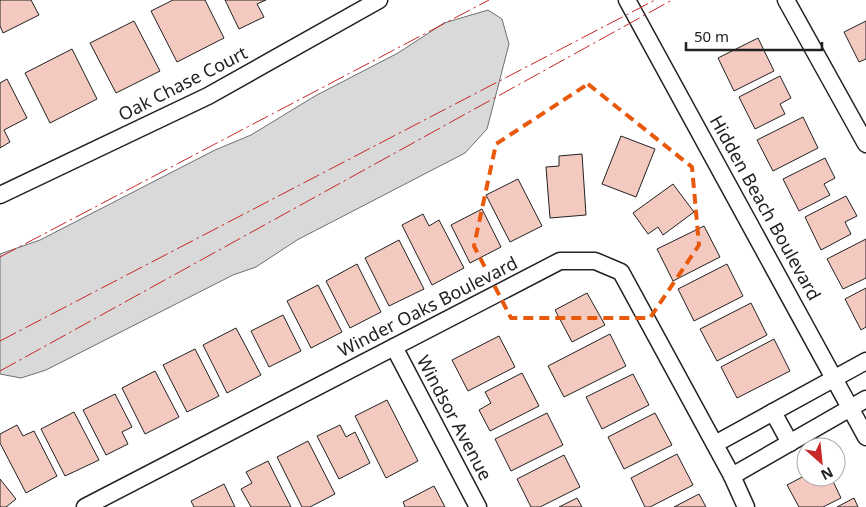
<svg xmlns="http://www.w3.org/2000/svg" width="866" height="507" font-family="'Noto Sans',sans-serif">
	<style>
		.water { fill: #d9d9d9; stroke: #6f6f6f }
		.building { fill: #f3c9c0; stroke: #222 }
		.lines { fill: none; stroke-linecap: round; stroke-linejoin: round }
		.minor-casing { stroke: #222; stroke-width: 19 }
		.minor { stroke: #fff; stroke-width: 16 }
		.power { stroke: #c62828; stroke-width: 1; stroke-dasharray: 18 4 2.5 4; stroke-linecap: butt }
		.marked { fill: none; stroke: #e8590c; stroke-width: 4; stroke-dasharray: 10 6; stroke-linejoin: round }
		.labels { text-anchor: middle; stroke-width: 4; stroke-linejoin: round; paint-order: stroke }
		.street-label { font-size: 18px; fill: #222; stroke: #fff }
	</style>
	<rect width="100%" height="100%" fill="#fff"/>
	<!-- water -->
	<polygon class="water" points="488,10 502,19 509,44 487,129 465,153 297,240 256,267 233,275 46,370 21,378 0,374 0,254 40,240 215,150 251,135 315,96 398,53 444,23"/>
	<!-- building -->
	<g class="building">
		<polygon points="0,0 31,0 39,15 3,33 0,26"/>
		<polygon points="173,0 205,0 224,38 177,62 151,11"/>
		<polygon points="225,0 266,0 257,4 264,17 239,29"/>
		<polygon points="134,21 160,71 116,93 90,43"/>
		<polygon points="866,21 866,59 859,62 844,32"/>
		<polygon points="758,38 774,71 734,91 718,58"/>
		<polygon points="72,49 97,99 50,123 25,73"/>
		<polygon points="780,76 791,98 780,104 785,114 755,129 739,97"/>
		<polygon points="7,79 27,118 4,130 10,142 0,148 0,83"/>
		<polygon points="803,117 818,148 773,171 757,140"/>
		<polygon points="621,136 655,149 636,197 602,184"/>
		<polygon points="582,154 586,215 550,218 546,167 559,166 559,156"/>
		<polygon points="825,158 835,178 824,184 830,195 799,211 783,179"/>
		<polygon points="518,179 542,226 510,242 486,195"/>
		<polygon points="673,184 694,212 663,235 658,227 648,234 633,213"/>
		<polygon points="846,196 857,216 845,222 851,234 821,250 805,217"/>
		<polygon points="482,209 501,247 470,263 451,225"/>
		<polygon points="423,214 429,226 439,220 464,268 432,285 402,225"/>
		<polygon points="704,226 720,257 673,281 657,249"/>
		<polygon points="866,239 866,278 843,289 827,259"/>
		<polygon points="399,240 424,289 389,306 365,258"/>
		<polygon points="357,264 381,312 350,328 326,281"/>
		<polygon points="727,264 743,296 694,321 678,289"/>
		<polygon points="318,285 342,332 311,348 287,301"/>
		<polygon points="866,288 866,327 861,330 845,299"/>
		<polygon points="587,293 605,325 572,342 555,310"/>
		<polygon points="751,303 767,335 717,361 700,329"/>
		<polygon points="283,315 301,351 269,367 251,331"/>
		<polygon points="236,328 261,375 227,393 203,345"/>
		<polygon points="610,334 626,366 564,397 548,366"/>
		<polygon points="499,336 515,367 468,391 452,360"/>
		<polygon points="774,339 790,371 737,398 721,367"/>
		<polygon points="195,349 219,396 187,412 163,365"/>
		<polygon points="155,371 179,417 145,434 122,388"/>
		<polygon points="522,373 539,406 490,431 479,410 491,403 485,392"/>
		<polygon points="633,374 649,405 602,429 586,397"/>
		<polygon points="115,394 132,427 122,432 128,444 106,455 83,410"/>
		<polygon points="387,400 418,461 386,478 355,416"/>
		<polygon points="74,412 99,460 65,476 41,429"/>
		<polygon points="547,413 563,445 511,471 495,439"/>
		<polygon points="655,413 672,445 624,469 608,437"/>
		<polygon points="17,425 23,436 34,431 57,476 26,493 0,443 0,434"/>
		<polygon points="340,425 346,437 355,432 370,463 339,479 317,436"/>
		<polygon points="308,441 335,494 310,507 302,507 277,457"/>
		<polygon points="677,454 693,485 650,507 645,507 631,478"/>
		<polygon points="564,455 580,487 540,507 531,507 517,479"/>
		<polygon points="268,461 291,507 251,507 241,489 252,483 246,472"/>
		<polygon points="806,475 806,477 831,477 841,498 823,507 799,507 787,485"/>
		<polygon points="0,479 16,499 6,507 0,507"/>
		<polygon points="224,484 235,507 194,507 191,501"/>
		<polygon points="434,486 445,507 405,507 403,502"/>
		<polygon points="699,494 706,507 674,507"/>
		<polygon points="577,498 582,507 559,507"/>
		<polygon points="854,498 858,507 837,507"/>
	</g>
	<g class="lines">
		<!-- minor casing -->
		<g class="minor-casing">
			<g id="minor">
				<polyline points="627,0 866,437"/>
				<polyline points="786,0 866,144"/>
				<polyline points="0,195 208,96 379,0"/>
				<polyline points="394,347 478,507"/>
				<polyline points="773,412 790,443"/>
				<polyline points="715,444 866,361"/>
				<polyline points="732,476 866,399"/>
				<polyline points="85,507 560,261 595,261 621,272 732,476 746,507"/>
			</g>
		</g>
		<!-- minor -->
		<use href="#minor" class="minor"/>
		<!-- power -->
		<g class="power">
			<polyline points="0,257 489,0"/>
			<polyline points="0,341 655,0"/>
			<polyline points="0,371 672,0"/>
		</g>
	</g>
	<!-- marked area -->
	<path class="marked" d="M 588,84 L 692,167 L 699,245 L 650,318 L 511,318 L 474,246 L 496,144 Z"/>
	<g class="labels">
		<!-- street labels -->
		<g class="street-label">
			<text transform="translate(183 84) rotate(-27)" y="6">Oak Chase Court</text>
			<text transform="translate(765 208) rotate(61)" y="6">Hidden Beach Boulevard</text>
			<text transform="translate(428 307) rotate(-27)" y="6">Winder Oaks Boulevard</text>
			<text transform="translate(454 418) rotate(62)" y="6">Windsor Avenue</text>
		</g>
	</g>
	<!-- north arrow -->
	<g transform="translate(821 462) rotate(153)"><circle r="24" fill="#ffffff" stroke="#a7a7a7"/>
	<path d="M0-4L9 19L0 12L-9 19Z" fill="#c62828"/>
	<text y="-8" font-size="14" font-weight="bold" text-anchor="middle" fill="#222222">N</text>
	</g>
	<!-- scale -->
	<path d="M686 42v8h136v-8" fill="none" stroke="#222222" stroke-width="2.5"/>
	<text x="694" y="42" font-size="15" fill="#222222" stroke="#ffffff" stroke-width="4" paint-order="stroke">50 m</text>
</svg>
